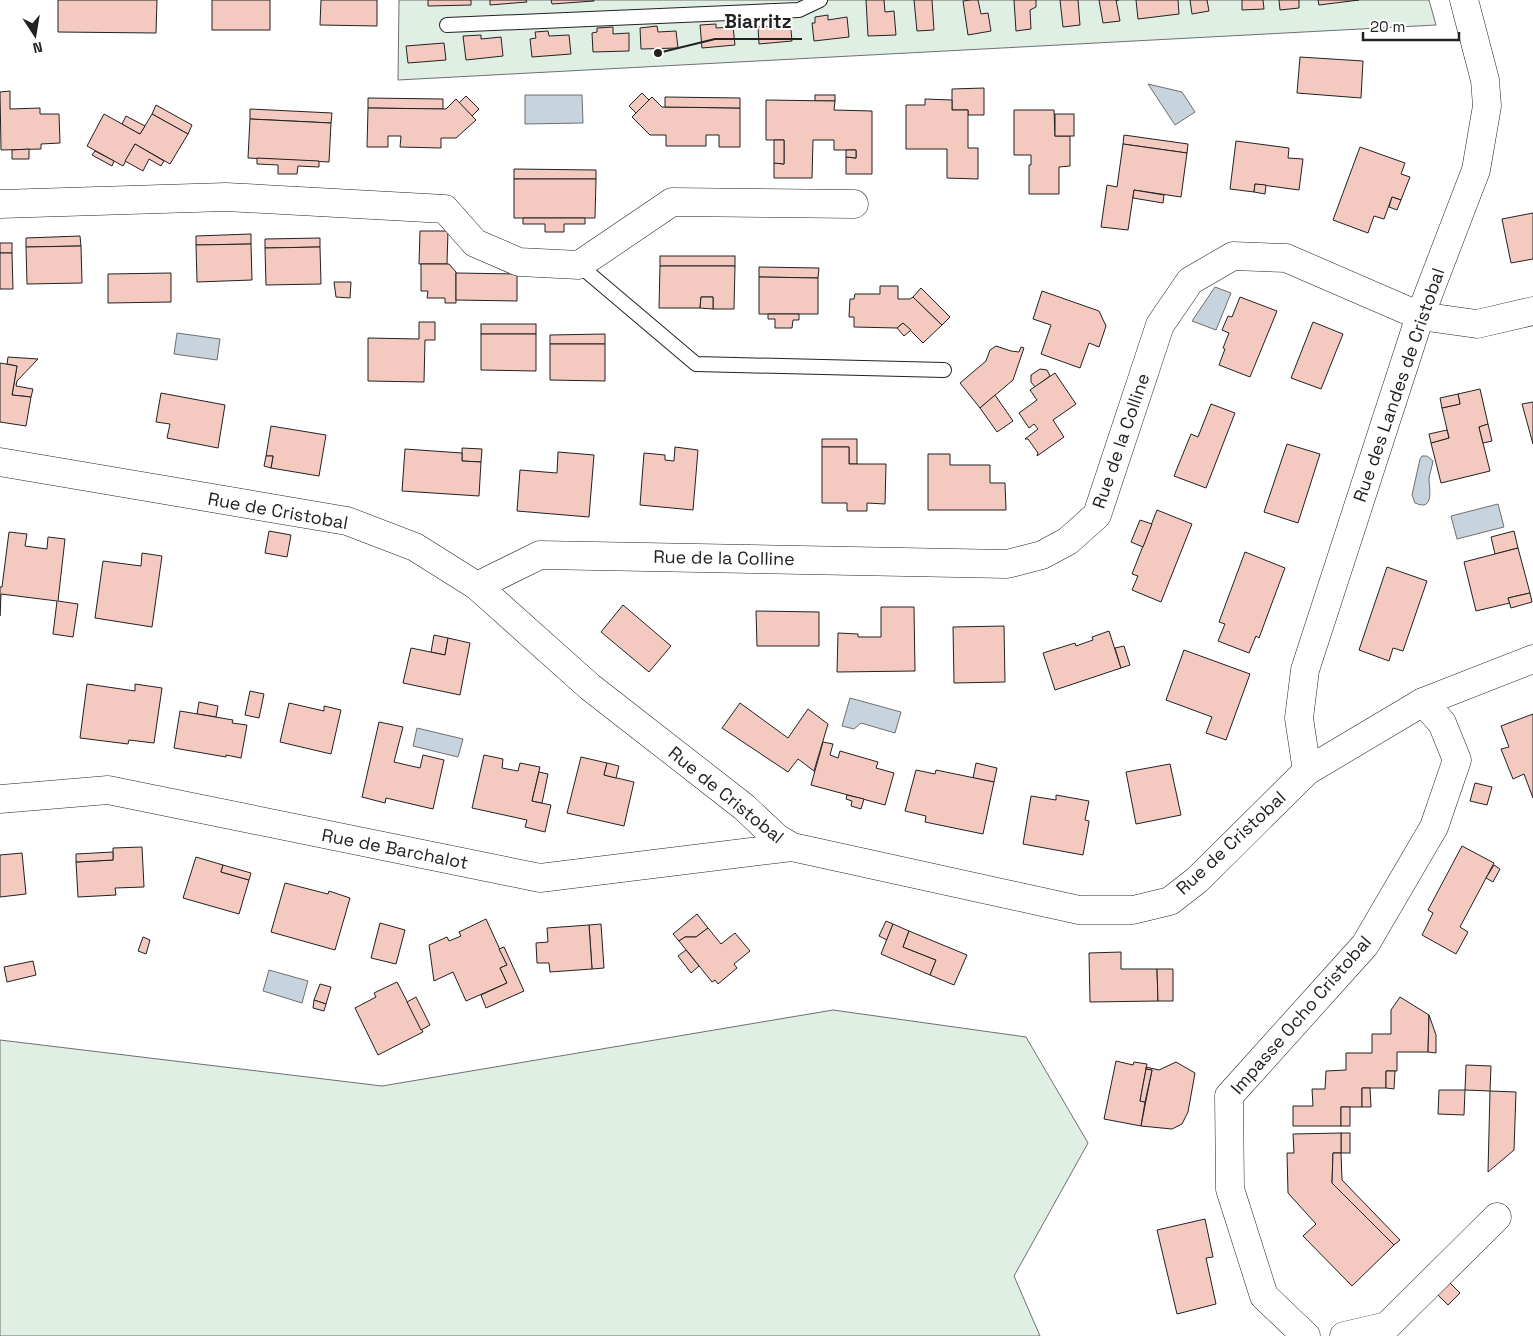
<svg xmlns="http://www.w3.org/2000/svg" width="1533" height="1336" font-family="'Space Grotesk',sans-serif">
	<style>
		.green { fill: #e0efe3; stroke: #6f6f6f }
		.water { fill: #c7d3dd; stroke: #6f6f6f }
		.building { fill: #f3c9c0; stroke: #222 }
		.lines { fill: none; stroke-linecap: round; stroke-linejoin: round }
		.lane-casing { stroke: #222; stroke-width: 16 }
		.street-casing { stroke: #222; stroke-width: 29 }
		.lane { stroke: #fff; stroke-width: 14 }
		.street { stroke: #fff; stroke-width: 28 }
		.labels { text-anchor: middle; stroke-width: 4; stroke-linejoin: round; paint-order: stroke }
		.street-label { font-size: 18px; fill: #222; stroke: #fff }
		.leader { fill: none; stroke: #222; stroke-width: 2 }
		.callout-dot { fill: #222; stroke: #fff; stroke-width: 2 }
		.callout-label { font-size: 19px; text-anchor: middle; font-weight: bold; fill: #222; stroke: #fff; stroke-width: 4; stroke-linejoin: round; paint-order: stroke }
	</style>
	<rect width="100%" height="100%" fill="#fff"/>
	<!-- green -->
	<g class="green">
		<polygon points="399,0 1429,0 1436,25 398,80"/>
		<polygon points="833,1010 1026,1037 1088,1143 1014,1276 1040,1336 0,1336 0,1040 382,1086"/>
	</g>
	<!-- water -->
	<g class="water">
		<polygon points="1148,84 1182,92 1195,112 1175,125"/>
		<polygon points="525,95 582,95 583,123 525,124"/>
		<polygon points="1215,287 1231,293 1216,330 1192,321"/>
		<polygon points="177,333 220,339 217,360 174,354"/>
		<path d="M 1422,456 L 1427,456 L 1433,461 C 1432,467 1430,473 1429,478 C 1429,488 1435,512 1415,503 L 1412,495 L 1420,459 Z"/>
		<polygon points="1498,504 1504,527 1457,539 1451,516"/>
		<polygon points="850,698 901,712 895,733 861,723 854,729 842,726"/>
		<polygon points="417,728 463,739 458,757 413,746"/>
		<polygon points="269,970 308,981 302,1003 263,991"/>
	</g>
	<!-- building -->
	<g class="building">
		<polygon points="58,0 157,0 156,33 58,32"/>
		<rect x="212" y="0" width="58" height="30"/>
		<polygon points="321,0 377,0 377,26 320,25"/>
		<polygon points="428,0 471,0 471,5 428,6"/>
		<polygon points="490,0 526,0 527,2 490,5"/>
		<polygon points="551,0 594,0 594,1 552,4"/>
		<polygon points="866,0 884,0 885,12 894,11 896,35 868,36"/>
		<polygon points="914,0 932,0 934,30 917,31"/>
		<polygon points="971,0 978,0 981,14 988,13 991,31 968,35 963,1"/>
		<polygon points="1014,0 1036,0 1036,7 1030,10 1031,29 1016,31"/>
		<polygon points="1060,0 1078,0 1080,25 1063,27"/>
		<polygon points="1099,0 1119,0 1116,0 1120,21 1103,23"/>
		<polygon points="1136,0 1178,0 1179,14 1138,19"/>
		<polygon points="1190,0 1207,0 1209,11 1192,14"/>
		<polygon points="1242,0 1263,0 1264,9 1242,10"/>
		<polygon points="1279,0 1299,0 1299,8 1280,10"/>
		<polygon points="1318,0 1359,0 1319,5"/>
		<polygon points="828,15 828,20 847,17 849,37 814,41 812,23 815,23 815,17"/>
		<polygon points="790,20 792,41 759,44 758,27 774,26 774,22"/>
		<polygon points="716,24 716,28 733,27 735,45 702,48 700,25"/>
		<polygon points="657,26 658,32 676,31 678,48 641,49 640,28"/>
		<polygon points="613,27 613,34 629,33 629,51 593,52 592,33 597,32 597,28"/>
		<polygon points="548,31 549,36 569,35 571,54 532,57 530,39 536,38 535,32"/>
		<polygon points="481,35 481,39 501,37 503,56 466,60 463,36"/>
		<polygon points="444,43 446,60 408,63 406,46"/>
		<polygon points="1300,57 1363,61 1361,98 1297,93"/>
		<polygon points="984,88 984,115 968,115 968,110 952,110 952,89"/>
		<polygon points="10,91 10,109 40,108 40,114 59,114 60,143 41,144 41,149 1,150 0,92"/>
		<polygon points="642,93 649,100 636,113 629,106"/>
		<rect x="815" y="95" width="20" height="6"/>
		<polygon points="466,96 479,109 472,116 459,103"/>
		<polygon points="652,97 662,107 740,108 740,147 719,147 719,135 706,135 706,146 666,146 666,135 650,135 632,117"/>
		<polygon points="665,97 740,98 740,108 665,107"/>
		<polygon points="368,98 443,99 443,109 368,108"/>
		<polygon points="456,99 476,120 456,138 441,138 441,148 400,147 401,136 388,136 388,147 367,147 368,108 446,109"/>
		<polygon points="925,99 952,100 952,110 968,110 968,148 978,148 978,179 947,178 947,149 906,149 906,105 925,105"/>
		<polygon points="766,100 835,101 834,110 872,111 872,174 846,174 846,157 856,158 856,150 834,150 834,140 813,140 812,178 774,178 774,163 784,164 784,140 766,140"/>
		<polygon points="156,105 192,125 188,134 152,114"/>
		<polygon points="250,109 332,113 331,123 250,119"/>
		<polygon points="1014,110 1054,110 1055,136 1070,136 1070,166 1059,167 1059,194 1029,194 1029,165 1031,165 1031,155 1014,155"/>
		<polygon points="104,114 140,134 152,114 188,134 170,164 135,144 123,166 87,146"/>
		<rect x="1055" y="114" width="19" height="22"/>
		<polygon points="126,116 145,126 140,134 122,124"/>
		<polygon points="250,119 331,123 329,162 248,158"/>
		<polygon points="1124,135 1188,144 1187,153 1123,144"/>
		<polygon points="774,140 784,140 784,164 774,163"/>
		<polygon points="1236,141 1289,148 1288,158 1303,159 1299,190 1255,184 1254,192 1230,189"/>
		<polygon points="135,144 164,161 161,166 149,159 143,171 125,161"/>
		<polygon points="1123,144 1187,153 1181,197 1134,190 1128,230 1101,227 1107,185 1117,187"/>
		<polygon points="1360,147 1405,163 1401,174 1410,177 1401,200 1392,197 1384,219 1374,216 1368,233 1333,220"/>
		<polygon points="29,149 29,159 12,159 12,150"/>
		<polygon points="846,150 856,150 856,158 846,157"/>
		<polygon points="95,151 114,161 112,166 92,155"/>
		<polygon points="257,158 319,161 319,167 298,166 297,174 278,174 278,165 257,164"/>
		<polygon points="514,169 596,170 596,179 514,179"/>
		<polygon points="514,179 596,179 595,218 514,218"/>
		<polygon points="1255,184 1266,185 1265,194 1254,192"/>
		<polygon points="1134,190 1164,195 1163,203 1133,198"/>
		<polygon points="1392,197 1401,200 1397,210 1389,207"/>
		<polygon points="1533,213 1533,259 1511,263 1502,219"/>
		<polygon points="523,218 585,218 585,224 564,224 564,232 545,232 545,224 523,224"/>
		<polygon points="420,231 448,231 447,264 419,264"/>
		<polygon points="251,234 251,244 196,245 196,236"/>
		<polygon points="80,236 81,246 26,247 26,238"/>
		<polygon points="320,238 320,247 265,248 265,239"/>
		<rect x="0" y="243" width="12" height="10"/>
		<polygon points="251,244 252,280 197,282 196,245"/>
		<polygon points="81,246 82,283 27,284 26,247"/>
		<polygon points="320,247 321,284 266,285 265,248"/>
		<polygon points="0,253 12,253 13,289 0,289"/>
		<rect x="660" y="256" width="75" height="10"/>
		<polygon points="421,264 449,264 456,272 456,303 445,303 445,298 427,298 428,291 421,291"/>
		<polygon points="660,266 735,266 734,309 713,309 713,297 701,297 700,308 659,308"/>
		<polygon points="759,267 819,268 818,278 759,277"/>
		<polygon points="171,273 171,302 108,303 108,274"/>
		<polygon points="456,273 517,274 517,301 456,300"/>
		<polygon points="759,277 818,278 818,314 759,314"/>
		<polygon points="334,282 351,282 350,298 336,297"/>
		<polygon points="880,286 898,286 898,299 910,299 913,297 942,325 923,343 903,323 897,328 854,327 854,317 849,317 850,299 854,299 855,294 880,294"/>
		<polygon points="921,288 950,317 942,325 913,297"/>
		<polygon points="1042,291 1099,311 1106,326 1099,347 1089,343 1080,368 1041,354 1051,325 1033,319"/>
		<polygon points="701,297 713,297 713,309 700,308"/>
		<polygon points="1240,297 1277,311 1250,377 1219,365 1225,349 1223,348 1229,333 1222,330 1228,316 1232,317"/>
		<polygon points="768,314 799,314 799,320 793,320 792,328 775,328 775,319 768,319"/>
		<polygon points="419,322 435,322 435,340 425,340 424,382 368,381 368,338 419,339"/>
		<polygon points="1313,322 1343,334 1321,389 1291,378"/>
		<polygon points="903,323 911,330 904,336 897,328"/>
		<rect x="481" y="324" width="55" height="10"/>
		<polygon points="481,334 536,334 536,371 481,370"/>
		<polygon points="605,334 605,344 550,344 550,335"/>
		<polygon points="550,344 605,344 605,381 550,380"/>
		<polygon points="996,346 1011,351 1019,352 1021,347 1024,348 1013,380 980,408 960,383 986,361 990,350"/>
		<polygon points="8,357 38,359 17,381 16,386 33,389 31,397 12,395 17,366 7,364"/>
		<polygon points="0,363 17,366 12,395 31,397 26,426 0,422"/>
		<polygon points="1040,369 1047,370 1050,376 1035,387 1031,382 1031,375"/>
		<polygon points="1055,373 1076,404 1053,420 1064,437 1037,456 1038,453 1028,439 1025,439 1038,429 1034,424 1029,428 1019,413 1037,400 1030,390"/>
		<polygon points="1480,389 1488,424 1479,427 1490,471 1441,483 1431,443 1449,438 1442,408 1460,404 1458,394"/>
		<polygon points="161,393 225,405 218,448 167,438 170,424 156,422"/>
		<polygon points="1458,394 1460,404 1442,408 1440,398"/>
		<polygon points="995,395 1013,421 997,432 980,408"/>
		<polygon points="1533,402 1533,444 1522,404"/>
		<polygon points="1211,404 1235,413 1206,488 1174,476 1191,434 1198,437"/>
		<polygon points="1488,424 1492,441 1483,443 1479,427"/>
		<polygon points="271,426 326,435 319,476 271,468 273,456 266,456"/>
		<polygon points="1447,430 1449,438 1431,443 1429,434"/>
		<polygon points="822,439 857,439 857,464 849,464 849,447 822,447"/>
		<polygon points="1287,444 1320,454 1298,523 1264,512"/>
		<polygon points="675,447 698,450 693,510 640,505 644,453 665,455 665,460 674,461"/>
		<polygon points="822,447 849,447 849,464 886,464 885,504 867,503 867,511 847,511 847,503 822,503"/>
		<polygon points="462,448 482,449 481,462 462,461"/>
		<polygon points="405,449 462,453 462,461 481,462 479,496 402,491"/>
		<polygon points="558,452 594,455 589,517 517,511 520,470 557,473"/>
		<polygon points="928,454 950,454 950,465 990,465 990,483 1005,483 1006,510 928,510"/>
		<polygon points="266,456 273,456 271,468 264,466"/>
		<polygon points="1157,510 1192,524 1161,602 1132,590 1138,576 1132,574"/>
		<polygon points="1140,520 1152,524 1143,547 1131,542"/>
		<polygon points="269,531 291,535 287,557 265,553"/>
		<polygon points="1514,531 1518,548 1495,554 1491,537"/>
		<polygon points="9,532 27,534 25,546 47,549 48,537 65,539 58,601 78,604 73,637 53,634 57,601 1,594 0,616 0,587 2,587"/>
		<polygon points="1518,548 1530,593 1508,598 1510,603 1476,611 1464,562"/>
		<polygon points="1245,552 1285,568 1259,638 1256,636 1249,653 1218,641 1225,624 1219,622"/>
		<polygon points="142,553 162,556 152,627 95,618 103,561 141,566"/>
		<polygon points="1387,567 1427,581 1403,651 1393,648 1389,661 1359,650"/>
		<polygon points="1530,593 1532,602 1511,608 1508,598"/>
		<polygon points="623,605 671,646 649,672 601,632"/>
		<polygon points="881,607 914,607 915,671 837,672 838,633 858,634 858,637 881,637"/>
		<polygon points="756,611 819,612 819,646 757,646"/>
		<polygon points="1004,626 1005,682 954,683 953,627"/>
		<polygon points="1109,631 1121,668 1055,690 1043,653 1075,643 1076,646 1093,640 1092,637"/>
		<polygon points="434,635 448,638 445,655 431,652"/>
		<polygon points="448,638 470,643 460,695 403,683 411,648 445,655"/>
		<polygon points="1124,646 1130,665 1121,668 1115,648"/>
		<polygon points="1184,650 1250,674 1226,740 1206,733 1212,717 1166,700"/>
		<polygon points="87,684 135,691 135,684 162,688 154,743 129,740 128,744 80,738"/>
		<polygon points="250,691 264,694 259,718 245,715"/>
		<polygon points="199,702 218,706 216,717 197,714"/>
		<polygon points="289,703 324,711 324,706 341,710 331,754 280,742"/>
		<polygon points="740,703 788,738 808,709 828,724 814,771 798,759 788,772 722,728"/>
		<polygon points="180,711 233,720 232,723 247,725 241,758 226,755 226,757 174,748"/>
		<polygon points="1533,714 1533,798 1524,774 1513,779 1501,749 1509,747 1501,726"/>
		<polygon points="379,722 403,727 394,762 420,768 423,755 444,760 433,809 386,798 385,803 362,797"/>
		<polygon points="823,742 833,744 830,755 838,758 840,751 878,762 876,768 894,773 885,805 811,785"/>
		<polygon points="484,755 503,759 502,768 518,771 520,763 540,767 532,801 551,805 545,832 525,827 527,820 472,808"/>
		<polygon points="581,757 607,763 604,775 634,782 624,826 567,813"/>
		<polygon points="607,763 619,766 616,778 604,775"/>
		<polygon points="976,763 997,768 994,782 973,778"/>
		<polygon points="1170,764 1181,815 1136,824 1126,772"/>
		<polygon points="916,770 935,774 936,770 994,782 983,834 925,822 926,816 905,811"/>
		<polygon points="539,772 548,774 542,803 532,801"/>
		<polygon points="1475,783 1492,787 1487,805 1470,801"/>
		<polygon points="847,795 864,799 861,809 851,806 852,801 846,799"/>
		<polygon points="1056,795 1089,801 1085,820 1089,821 1089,822 1083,855 1023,844 1031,796 1056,800"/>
		<polygon points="1462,846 1494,863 1460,927 1468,932 1456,954 1422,935 1433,913 1428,910"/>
		<polygon points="142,847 144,887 115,888 116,895 78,897 76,862 113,860 113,848"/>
		<polygon points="113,852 113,860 76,862 76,854"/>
		<polygon points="22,853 26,894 0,897 0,855"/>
		<polygon points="196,857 223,865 221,872 249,880 239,914 183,898"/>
		<polygon points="223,865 251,873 249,880 221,872"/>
		<polygon points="1494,865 1500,869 1493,882 1486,878"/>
		<polygon points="285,883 328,894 329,891 350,898 335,950 271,932"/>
		<polygon points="697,914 708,928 696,937 685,937 679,941 673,934"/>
		<polygon points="486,919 507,965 500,968 507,983 466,1001 453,972 434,981 429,945 447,937 449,941 461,936 459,932"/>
		<polygon points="886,921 893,924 887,940 879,936"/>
		<polygon points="380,923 405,930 396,964 371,958"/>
		<polygon points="601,924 604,968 592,969 589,925"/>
		<polygon points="893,924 909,931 903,947 936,960 930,975 881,954"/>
		<polygon points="589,925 592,969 550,972 549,963 537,963 536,943 548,942 547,928"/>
		<polygon points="708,928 721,944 735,933 750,951 734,964 737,968 718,984 715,980 712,982 679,941 685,937 696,937"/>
		<polygon points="909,931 967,955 954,985 930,975 936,960 903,947"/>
		<polygon points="143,937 150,940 146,954 138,951"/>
		<polygon points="504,947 524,991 486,1008 481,995 507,983 500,968 507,965 499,949"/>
		<polygon points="686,950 699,966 691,973 678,956"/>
		<polygon points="1121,952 1121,969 1157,969 1158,1001 1090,1002 1089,953"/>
		<polygon points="33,961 36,975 7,982 4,967"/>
		<polygon points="1157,969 1173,969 1173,1001 1158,1001"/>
		<polygon points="397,982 423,1032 378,1055 355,1008 376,997 374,993"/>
		<polygon points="320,984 331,987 326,1004 314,1000"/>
		<polygon points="416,997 430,1025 421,1030 407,1002"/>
		<polygon points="1400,997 1429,1015 1428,1052 1397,1052 1397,1071 1386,1071 1386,1088 1362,1088 1362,1107 1341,1107 1341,1126 1293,1126 1293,1106 1313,1106 1312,1089 1325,1089 1326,1071 1346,1070 1346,1053 1372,1053 1372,1034 1391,1034 1391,1010"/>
		<polygon points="314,1000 326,1004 324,1011 313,1008"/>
		<polygon points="1429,1015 1436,1035 1436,1053 1428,1052"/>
		<polygon points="1116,1061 1133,1065 1134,1062 1147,1064 1140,1101 1145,1102 1141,1126 1104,1119"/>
		<polygon points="1176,1062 1195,1073 1188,1112 1182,1124 1172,1129 1141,1126 1152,1070 1146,1069 1146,1067 1159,1070"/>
		<polygon points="1466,1065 1491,1066 1490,1091 1465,1090"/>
		<polygon points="1146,1069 1152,1070 1145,1102 1140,1101"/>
		<polygon points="1386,1071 1395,1071 1394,1089 1386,1088"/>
		<polygon points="1362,1088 1370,1088 1371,1107 1362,1107"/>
		<polygon points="1439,1090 1465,1090 1464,1115 1438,1114"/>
		<polygon points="1490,1091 1516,1092 1514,1150 1488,1172"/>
		<rect x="1341" y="1107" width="9" height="19"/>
		<rect x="1341" y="1133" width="9" height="20"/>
		<polygon points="1341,1133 1341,1153 1333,1153 1332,1183 1394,1245 1352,1286 1303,1236 1316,1224 1288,1193 1287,1153 1294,1153 1293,1134"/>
		<polygon points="1333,1153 1341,1153 1342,1180 1400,1240 1394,1245 1332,1183"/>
		<polygon points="1205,1219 1213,1257 1206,1258 1216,1304 1177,1314 1157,1230"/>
		<polygon points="1450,1283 1460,1293 1448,1305 1438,1295"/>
	</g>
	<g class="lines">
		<!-- lane casing -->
		<g class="lane-casing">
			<g id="lane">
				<polyline points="447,25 799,10 820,0"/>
				<polyline points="579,265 696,364 944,370"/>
			</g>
		</g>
		<!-- street casing -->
		<g class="street-casing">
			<g id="street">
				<polyline points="0,204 226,197 445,209 475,243 519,262 579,265 672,202 854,204"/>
				<polyline points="0,462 347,521 415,547 477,586 590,687 744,807 777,838 792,847 1079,910 1133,910 1170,901 1197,880 1307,771 1423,702 1533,659"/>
				<polyline points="477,586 540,555 1007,564 1042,555 1068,541 1097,515 1160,325 1190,281 1233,256 1286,258 1420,316 1477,324 1533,311"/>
				<polyline points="1307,771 1299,718 1305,670 1420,316 1476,170 1487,106 1485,80 1464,0"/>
				<polyline points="0,799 108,790 540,878 792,847"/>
				<polyline points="1306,1336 1264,1296 1230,1189 1229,1096 1365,945 1434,827 1457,760 1442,723 1423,702"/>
				<polyline points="1344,1336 1387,1326 1497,1217"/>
			</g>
		</g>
		<!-- lane -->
		<use href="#lane" class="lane"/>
		<!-- street -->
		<use href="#street" class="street"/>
	</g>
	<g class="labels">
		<!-- street labels -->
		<g class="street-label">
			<text transform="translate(1399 385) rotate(-71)" y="6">Rue des Landes de Cristobal</text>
			<text transform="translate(1121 441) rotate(-71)" y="6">Rue de la Colline</text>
			<text transform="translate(278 511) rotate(10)" y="6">Rue de Cristobal</text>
			<text transform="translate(724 558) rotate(1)" y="6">Rue de la Colline</text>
			<text transform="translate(726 795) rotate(39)" y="6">Rue de Cristobal</text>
			<text transform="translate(1231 843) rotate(-43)" y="6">Rue de Cristobal</text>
			<text transform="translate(395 849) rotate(11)" y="6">Rue de Barchalot</text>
			<text transform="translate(1301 1015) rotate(-49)" y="6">Impasse Ocho Cristobal</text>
		</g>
	</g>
	<!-- callouts -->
	<path class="leader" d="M658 53L715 39H802"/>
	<circle class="callout-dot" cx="658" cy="53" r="5"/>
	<g class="callout-label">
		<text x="758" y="28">Biarritz</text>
	</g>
	<!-- north arrow -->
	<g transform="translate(35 35) rotate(168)" stroke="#ffffff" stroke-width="4" paint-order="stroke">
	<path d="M0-4L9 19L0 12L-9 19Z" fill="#222222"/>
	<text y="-8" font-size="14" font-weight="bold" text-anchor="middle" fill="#222222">N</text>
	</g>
	<!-- scale -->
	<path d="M1363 32v8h96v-8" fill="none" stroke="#222222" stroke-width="2.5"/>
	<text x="1370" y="32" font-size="15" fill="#222222" stroke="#ffffff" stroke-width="4" paint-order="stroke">20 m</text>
</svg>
